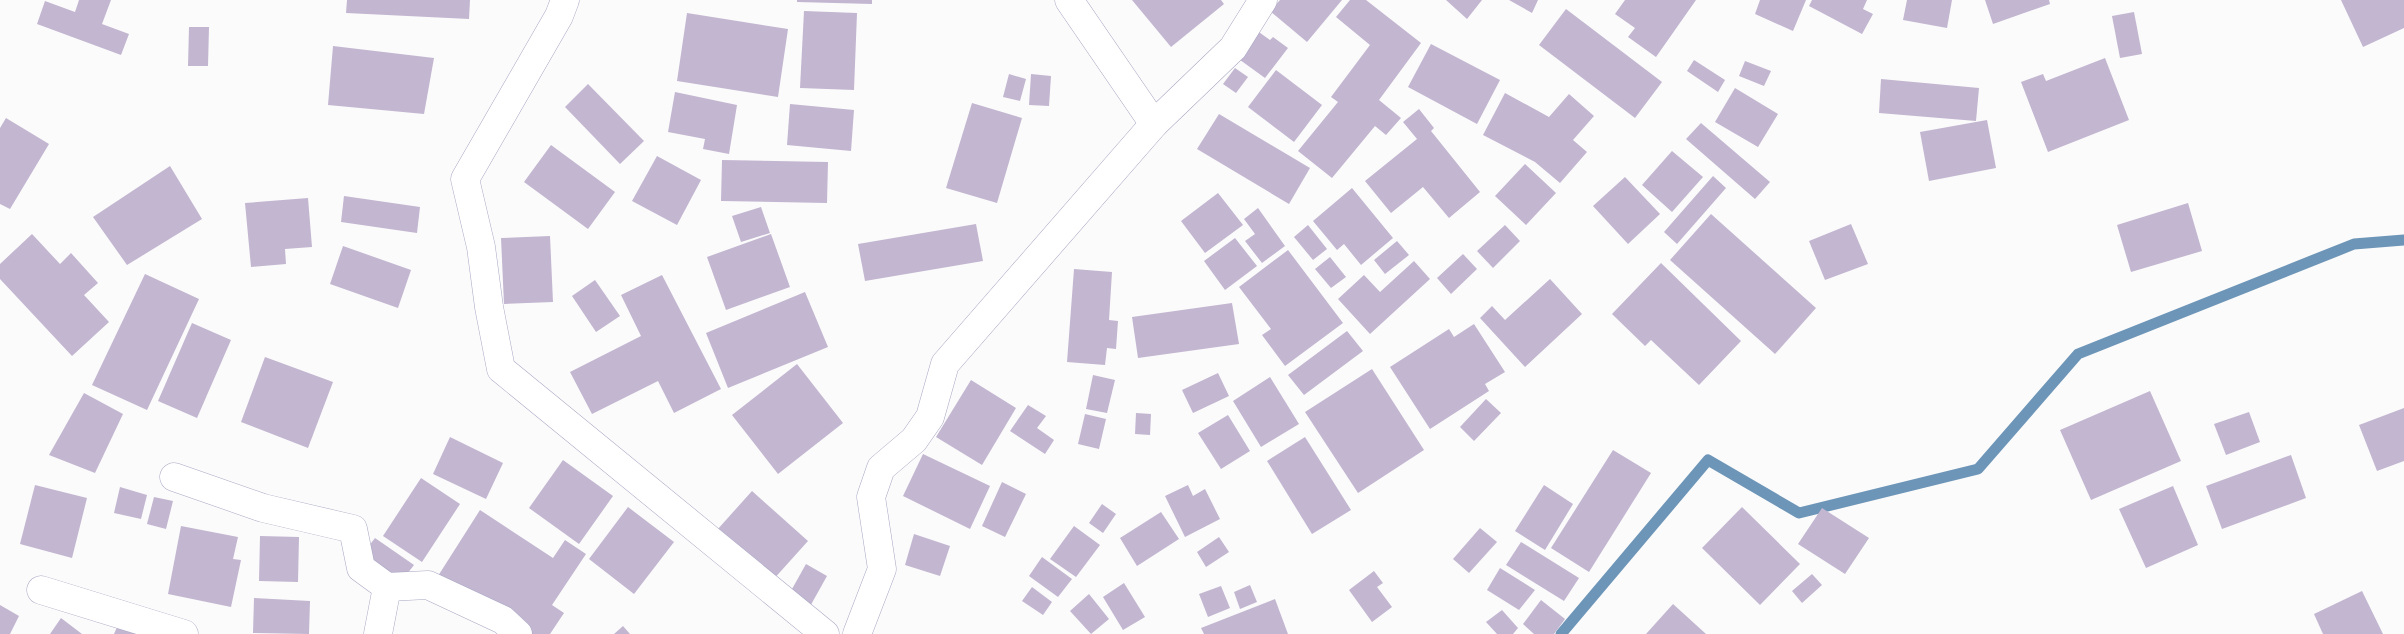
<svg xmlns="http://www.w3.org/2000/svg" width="2404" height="634" font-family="Montserrat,sans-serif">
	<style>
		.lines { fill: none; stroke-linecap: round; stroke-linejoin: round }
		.stream { stroke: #6d95b8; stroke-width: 11 }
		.building { fill: #c3b6d1 }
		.minor-casing { stroke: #a9a8c4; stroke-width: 29 }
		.minor { stroke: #fff; stroke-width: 28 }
	</style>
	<rect width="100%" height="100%" fill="#fbfbfb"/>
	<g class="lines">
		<!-- stream -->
		<polyline class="stream" points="1561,634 1708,460 1799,513 1978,469 2078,354 2354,244 2404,240"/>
	</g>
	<!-- building -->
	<g class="building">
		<polygon points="79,0 111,0 102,24 129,34 121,55 37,24 45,1 75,12"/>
		<polygon points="347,0 470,0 469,19 346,13"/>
		<polygon points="797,0 872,0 872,4 797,2"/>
		<polygon points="1132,0 1221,0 1224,4 1171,47"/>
		<polygon points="1280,0 1342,0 1307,42 1270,11"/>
		<polygon points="1350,0 1366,0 1421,43 1379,100 1401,118 1386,135 1375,126 1332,178 1298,151 1338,102 1331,97 1370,45 1336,17"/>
		<polygon points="1446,0 1482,0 1467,19"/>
		<polygon points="1509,0 1538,0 1532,13"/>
		<polygon points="1625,0 1696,0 1656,57 1628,37 1635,28 1615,14"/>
		<polygon points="1760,0 1806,0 1793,31 1755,14"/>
		<polygon points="1812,0 1867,0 1863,9 1873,14 1862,34 1809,6"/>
		<polygon points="1907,0 1952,0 1947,28 1903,20"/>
		<polygon points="1985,0 2049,0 2050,4 1993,24"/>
		<polygon points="2341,0 2404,0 2404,28 2363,47"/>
		<polygon points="1566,9 1662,82 1635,118 1539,45"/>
		<polygon points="804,11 857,13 854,90 800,88"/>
		<polygon points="2134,12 2142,54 2120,58 2112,16"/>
		<polygon points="687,13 788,29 778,97 677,81"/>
		<polygon points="189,27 209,27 208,66 188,66"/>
		<polygon points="1256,30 1270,40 1273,37 1288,48 1265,78 1236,57"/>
		<polygon points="1431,44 1500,80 1477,124 1408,87"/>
		<polygon points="333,46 434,58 424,114 328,105"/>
		<polygon points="2105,58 2129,120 2048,152 2021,82 2043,74 2046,81"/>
		<polygon points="1694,60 1725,80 1718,92 1687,71"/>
		<polygon points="1745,61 1771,71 1764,86 1739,76"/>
		<polygon points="1235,68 1248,77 1236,93 1223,84"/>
		<polygon points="1276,70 1322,105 1294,142 1248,107"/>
		<polygon points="1009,74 1026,79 1020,101 1003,97"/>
		<polygon points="1031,74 1051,76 1049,106 1029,105"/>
		<polygon points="1881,79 1979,88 1976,121 1879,113"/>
		<polygon points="588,84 644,141 620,164 565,107"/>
		<polygon points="1735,88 1778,114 1758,147 1715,122"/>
		<polygon points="675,92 737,105 729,154 703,149 705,139 668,132"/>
		<polygon points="1505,93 1549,117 1569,94 1594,116 1573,140 1587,152 1560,183 1535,162 1483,135"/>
		<polygon points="972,103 1022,118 997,203 946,188"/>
		<polygon points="790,104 854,110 851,151 787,145"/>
		<polygon points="1419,109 1434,128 1431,131 1480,192 1449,218 1423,187 1391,213 1365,181 1417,139 1403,122"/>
		<polygon points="1219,114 1310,168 1289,204 1197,149"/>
		<polygon points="6,118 49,144 10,209 0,204 0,128"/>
		<polygon points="1987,120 1996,168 1929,181 1920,132"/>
		<polygon points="1701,123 1770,182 1755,199 1686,139"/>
		<polygon points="551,145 615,192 588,229 524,182"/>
		<polygon points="1672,151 1703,177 1672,212 1642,185"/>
		<polygon points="657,156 701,180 677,225 632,201"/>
		<polygon points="722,160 828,162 827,203 721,201"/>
		<polygon points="1525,164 1556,193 1526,225 1495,196"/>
		<polygon points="170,166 202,219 127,265 93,217"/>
		<polygon points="1713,176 1726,188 1677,244 1664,232"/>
		<polygon points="1625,177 1660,214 1628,244 1593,206"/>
		<polygon points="1352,188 1393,238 1361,265 1344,244 1337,250 1313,221"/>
		<polygon points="1218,193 1243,225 1205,253 1181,221"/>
		<polygon points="344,196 420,207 417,233 341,222"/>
		<polygon points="308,198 312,247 285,249 286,264 251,267 245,203"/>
		<polygon points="2188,203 2202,251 2131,272 2117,225"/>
		<polygon points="761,207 770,233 741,242 732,216"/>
		<polygon points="1258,208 1285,246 1262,263 1245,241 1255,234 1244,219"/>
		<polygon points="1711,214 1816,308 1775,354 1670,260"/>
		<polygon points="976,224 983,261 865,281 858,244"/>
		<polygon points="1851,224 1868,264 1825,280 1809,241"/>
		<polygon points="1308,225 1327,249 1313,260 1294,237"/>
		<polygon points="1505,225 1520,241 1493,268 1477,251"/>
		<polygon points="32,234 60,264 71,253 98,283 84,295 109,322 72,356 0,279 0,264"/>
		<polygon points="771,234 790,287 726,310 707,257"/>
		<polygon points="550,236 553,302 504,304 501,238"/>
		<polygon points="1235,238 1257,266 1225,290 1204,261"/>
		<polygon points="1397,241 1409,255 1385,274 1374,260"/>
		<polygon points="343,246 411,270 398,308 330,284"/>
		<polygon points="1288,250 1343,323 1285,366 1262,335 1271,329 1239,287"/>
		<polygon points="1463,254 1477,269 1451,294 1437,278"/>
		<polygon points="1330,257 1346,277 1331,288 1315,269"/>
		<polygon points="1414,261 1430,279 1370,334 1338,299 1364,275 1380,292"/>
		<polygon points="1661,263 1741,341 1699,385 1651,340 1645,346 1612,314"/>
		<polygon points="1074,269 1112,272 1109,320 1118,321 1116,349 1107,348 1105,365 1067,362"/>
		<polygon points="145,274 199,299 147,410 92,385"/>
		<polygon points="662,275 721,389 674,413 658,381 592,414 570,372 641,336 621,295"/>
		<polygon points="1550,279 1582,314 1525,367 1480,318 1492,306 1505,320"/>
		<polygon points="595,280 620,316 596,332 572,296"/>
		<polygon points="805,292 828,347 728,388 706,333"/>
		<polygon points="1232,303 1239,344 1138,358 1132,317"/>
		<polygon points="192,323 231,340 197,418 158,401"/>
		<polygon points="1474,324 1505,372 1485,384 1489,391 1430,429 1390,367 1449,329 1454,337"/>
		<polygon points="1347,331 1363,351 1304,395 1288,375"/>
		<polygon points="265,357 333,382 308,448 241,422"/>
		<polygon points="797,364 843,423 778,474 732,415"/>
		<polygon points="1372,369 1424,450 1358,493 1305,412"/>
		<polygon points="1218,373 1229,396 1193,413 1182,390"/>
		<polygon points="1093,375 1115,380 1107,413 1086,409"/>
		<polygon points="1270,377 1299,424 1261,447 1233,401"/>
		<polygon points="971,380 1016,408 982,465 936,437"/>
		<polygon points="2150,391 2181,461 2091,500 2060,430"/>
		<polygon points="84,393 123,414 95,473 49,455"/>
		<polygon points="1486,399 1501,413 1474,441 1460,427"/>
		<polygon points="1028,405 1046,416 1037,428 1054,440 1045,454 1010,431"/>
		<polygon points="2404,408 2404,461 2377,471 2359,425"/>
		<polygon points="2249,412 2260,442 2226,455 2214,424"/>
		<polygon points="1136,413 1151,414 1150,435 1135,434"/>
		<polygon points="1085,414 1106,419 1099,449 1078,444"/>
		<polygon points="1228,415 1250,451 1221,469 1198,433"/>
		<polygon points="450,437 503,463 486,499 433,474"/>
		<polygon points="1305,437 1351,510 1312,534 1267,461"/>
		<polygon points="1613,450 1651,473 1589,572 1551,548"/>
		<polygon points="923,454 990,486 970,529 903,496"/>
		<polygon points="2291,455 2306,498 2222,529 2206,486"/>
		<polygon points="563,460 613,496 579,544 529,508"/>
		<polygon points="421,478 460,504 422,562 383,536"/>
		<polygon points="1002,482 1026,494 1005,537 982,526"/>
		<polygon points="35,485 87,498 72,558 20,544"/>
		<polygon points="1188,485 1193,496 1205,489 1220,519 1185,537 1165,496"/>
		<polygon points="1544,485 1573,504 1545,550 1515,531"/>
		<polygon points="2173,486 2198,545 2146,568 2119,509"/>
		<polygon points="120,487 147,495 141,519 114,513"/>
		<polygon points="752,491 808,541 772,581 717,530"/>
		<polygon points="154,497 173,501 166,529 147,524"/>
		<polygon points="1102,504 1116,514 1103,533 1089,523"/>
		<polygon points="628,507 674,542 634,594 589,559"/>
		<polygon points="1742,507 1800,564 1760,605 1702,548"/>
		<polygon points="1822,508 1869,538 1845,574 1798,544"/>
		<polygon points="480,510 553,558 565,540 586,554 552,605 564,613 550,634 527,634 438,576"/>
		<polygon points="1161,512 1179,539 1137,566 1120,538"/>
		<polygon points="181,526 238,537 233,559 241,560 231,607 168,594"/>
		<polygon points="1074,526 1100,545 1076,577 1050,559"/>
		<polygon points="1480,528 1497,542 1469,573 1453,559"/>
		<polygon points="914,534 950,546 940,576 905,565"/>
		<polygon points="260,536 299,537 298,582 259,581"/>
		<polygon points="1219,537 1229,552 1206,567 1197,552"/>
		<polygon points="375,538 414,565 400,583 362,555"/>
		<polygon points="1521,542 1579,578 1564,601 1506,565"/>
		<polygon points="1042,557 1072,579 1058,597 1029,576"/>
		<polygon points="806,564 827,576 808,610 787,598"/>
		<polygon points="1500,568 1535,590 1519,610 1487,590"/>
		<polygon points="1374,571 1383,583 1377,587 1392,607 1372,622 1349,590"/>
		<polygon points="1812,574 1822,585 1802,603 1792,591"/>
		<polygon points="1124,583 1145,617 1123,630 1103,597"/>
		<polygon points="1250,585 1257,602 1240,609 1234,592"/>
		<polygon points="1221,586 1230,608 1208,617 1199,594"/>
		<polygon points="1032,587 1052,602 1043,615 1022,601"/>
		<polygon points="2362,591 2383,634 2323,634 2314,614"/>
		<polygon points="1089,594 1109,619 1091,634 1070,611"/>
		<polygon points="254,598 310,601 309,634 253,633"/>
		<polygon points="1275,599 1288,634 1204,634 1201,628"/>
		<polygon points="1541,600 1565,619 1554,634 1534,634 1523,624"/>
		<polygon points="1673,604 1706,634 1646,634"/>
		<polygon points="0,605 19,616 10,634 0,634"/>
		<polygon points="1502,610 1518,628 1513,634 1497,634 1486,622"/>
		<polygon points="61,618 82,634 50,634"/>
		<polygon points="118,625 140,634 114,634"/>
		<polygon points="623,626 630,634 614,634"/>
	</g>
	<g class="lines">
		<!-- minor casing -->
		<g class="minor-casing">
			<g id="minor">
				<polyline points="565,0 559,16 465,179 481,247 489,307 501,369 825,634"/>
				<polyline points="1069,0 1154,124"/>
				<polyline points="174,477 263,508 353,529 361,568 387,587 378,634"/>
				<polyline points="387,587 428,585 503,620 518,634"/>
				<polyline points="41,590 184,634"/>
				<polyline points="857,634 882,569 871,497 881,468 914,440 930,417 945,364 1154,124 1233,48 1263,0"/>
			</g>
		</g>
		<!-- minor -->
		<use href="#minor" class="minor"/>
	</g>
</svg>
